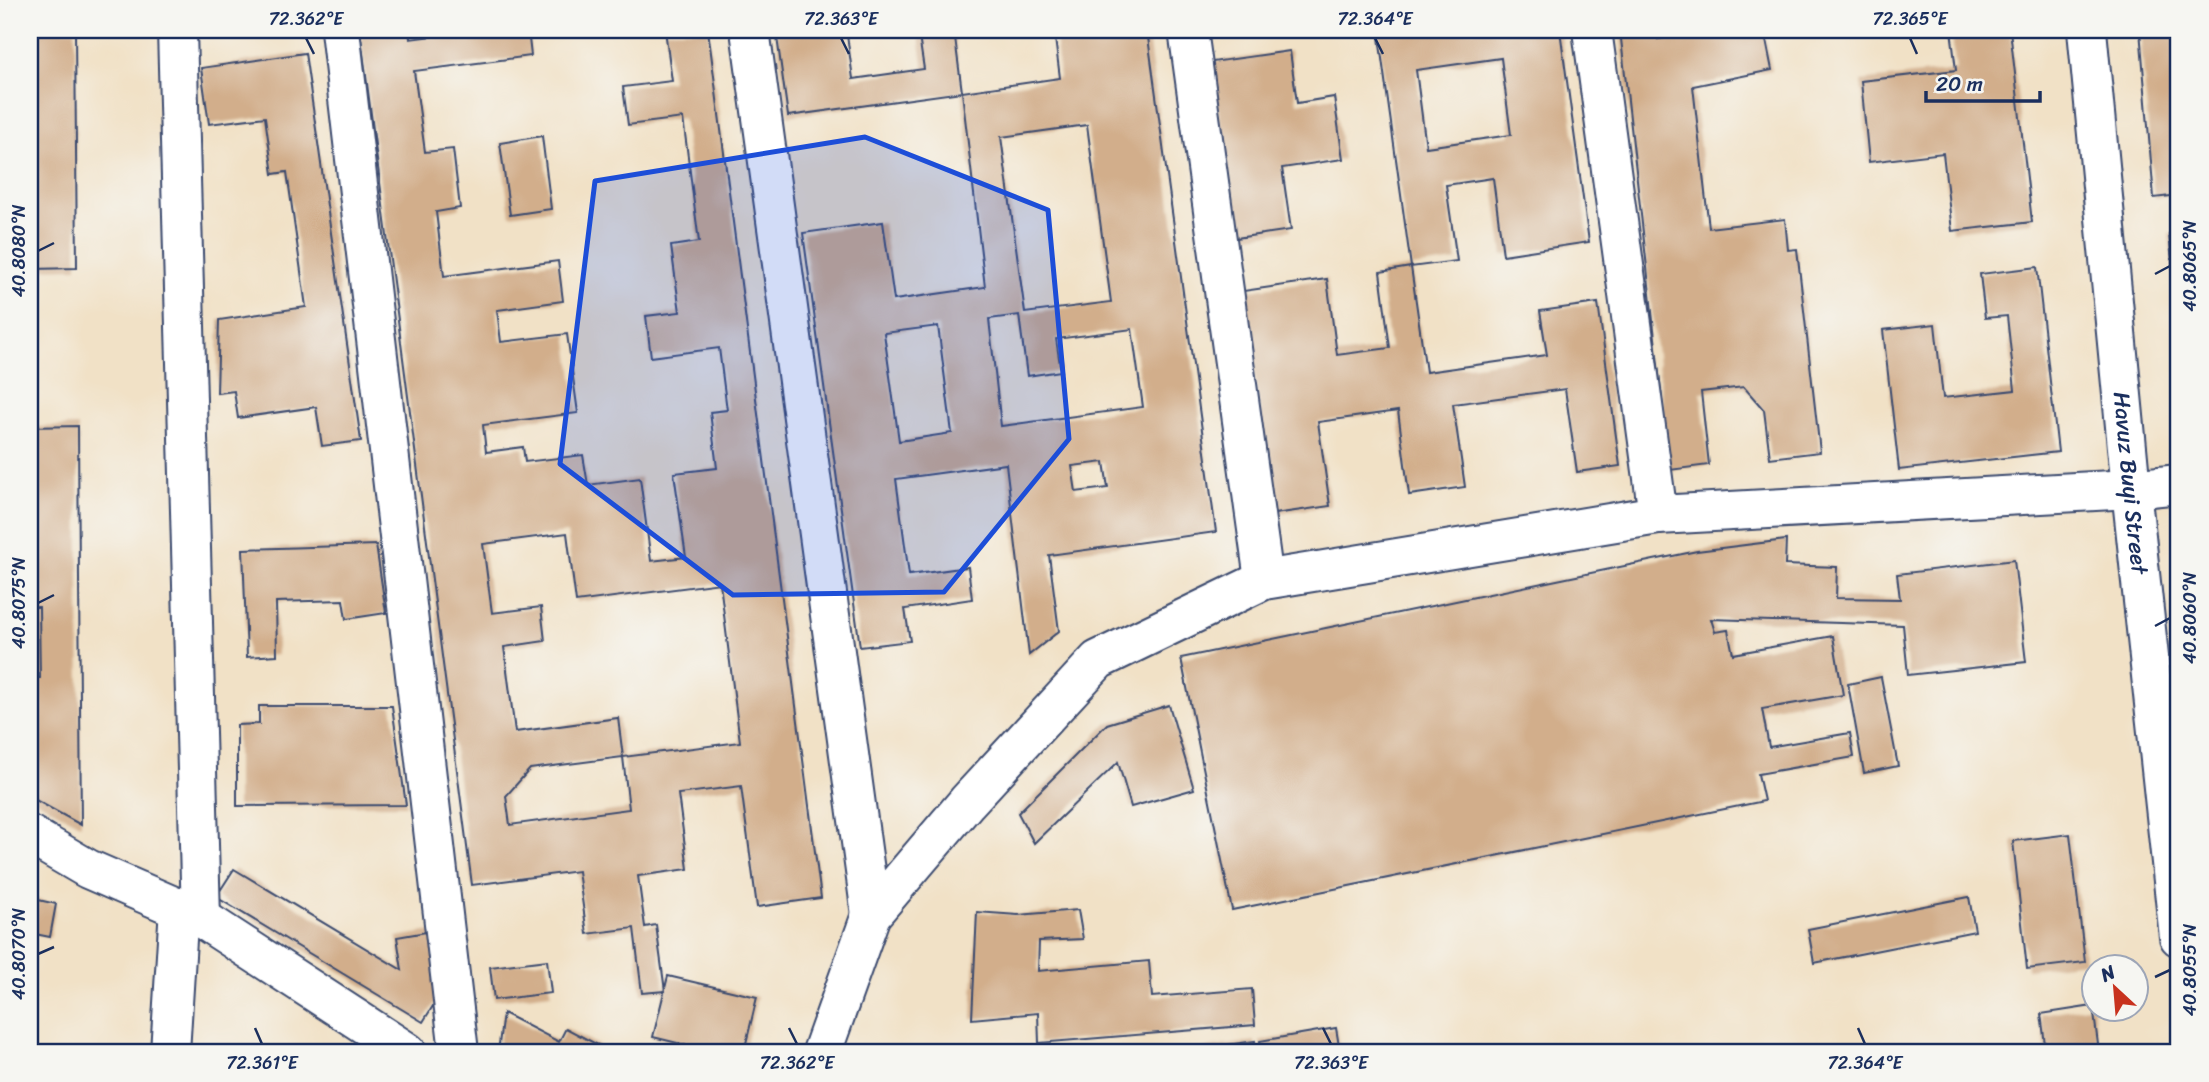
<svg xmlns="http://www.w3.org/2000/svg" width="2209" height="1082" font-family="Sriracha,sans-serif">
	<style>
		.building { fill: #d2ae8b; fill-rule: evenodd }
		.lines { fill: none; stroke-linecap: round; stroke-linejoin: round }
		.minor-casing { stroke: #3b4a6e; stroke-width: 42 }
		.major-casing { stroke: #3b4a6e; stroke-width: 42 }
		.minor { stroke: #fff; stroke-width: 38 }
		.major { stroke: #fff; stroke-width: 38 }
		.marked { fill: #1d4ed8; fill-opacity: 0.2; stroke: #1d4ed8; stroke-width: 5; stroke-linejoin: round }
		.ticks { fill: none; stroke: #1b2f5e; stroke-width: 2.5 }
		.labels { text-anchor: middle; stroke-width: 5; stroke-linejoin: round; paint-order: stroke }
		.street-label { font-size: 23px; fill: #1b2f5e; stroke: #f6f6f2 }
		.neatline { fill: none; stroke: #1b2f5e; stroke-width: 2.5 }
		.ticks-label { font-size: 18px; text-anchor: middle; fill: #1b2f5e }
	</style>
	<rect width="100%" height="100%" fill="#f6f6f2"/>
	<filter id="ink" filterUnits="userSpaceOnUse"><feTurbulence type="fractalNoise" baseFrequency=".0143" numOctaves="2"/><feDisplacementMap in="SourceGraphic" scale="14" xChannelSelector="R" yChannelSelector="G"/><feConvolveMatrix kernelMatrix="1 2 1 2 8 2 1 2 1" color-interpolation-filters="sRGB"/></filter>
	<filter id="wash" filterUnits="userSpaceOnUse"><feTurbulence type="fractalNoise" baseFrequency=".00686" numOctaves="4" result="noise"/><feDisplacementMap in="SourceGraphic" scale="28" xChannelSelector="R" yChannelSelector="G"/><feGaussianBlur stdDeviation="1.57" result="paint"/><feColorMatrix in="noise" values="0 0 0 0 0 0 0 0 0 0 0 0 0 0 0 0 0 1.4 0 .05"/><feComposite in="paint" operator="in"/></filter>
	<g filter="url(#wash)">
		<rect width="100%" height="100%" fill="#f1e1c6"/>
		<g id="blocks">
			<!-- building -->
			<g class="building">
				<polygon points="30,30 75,30 77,268 32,269 32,235 30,235"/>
				<path d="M 360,30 L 409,30 L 410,39 L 480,30 L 528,30 L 531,56 L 414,71 L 425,152 L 453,149 L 460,208 L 436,212 L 444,276 L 558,261 L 563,301 L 497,310 L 501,342 L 567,334 L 578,413 L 483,425 L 486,452 L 523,447 L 525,462 L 583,455 L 588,485 L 640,478 L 651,561 L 686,557 L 674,473 L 717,468 L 710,412 L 727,410 L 719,348 L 651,357 L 646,316 L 680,312 L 671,246 L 699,242 L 683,118 L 628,125 L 623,87 L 672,81 L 665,30 L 708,30 L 821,898 L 757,907 L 741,786 L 678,794 L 688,869 L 638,876 L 645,927 L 656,925 L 665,991 L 642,993 L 634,928 L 587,934 L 578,871 L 472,885 ZM 567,533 L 576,602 L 720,583 L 740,742 L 623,757 L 629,809 L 510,825 L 506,796 L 530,769 L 623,757 L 618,718 L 515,732 L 504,647 L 545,641 L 541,607 L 492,613 L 483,544 Z"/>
				<polygon points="776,30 874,30 847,35 853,79 924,69 918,30 954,30 962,92 788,116"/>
				<path d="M 1054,30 L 1147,30 L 1216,532 L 1049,555 L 1059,631 L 1029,655 L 1006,464 L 896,479 L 909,575 L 968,567 L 972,599 L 905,609 L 910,641 L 860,647 L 803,233 L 883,222 L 894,300 L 985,287 L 962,92 L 1060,78 ZM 1087,125 L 1111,302 L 1025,313 L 1001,137 ZM 1019,315 L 1027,376 L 1061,371 L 1056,339 L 1132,329 L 1143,407 L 1001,426 L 989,319 ZM 938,326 L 952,433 L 899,441 L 884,333 ZM 1104,462 L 1108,488 L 1076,492 L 1072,466 Z"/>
				<path d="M 1378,30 L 1560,30 L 1589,242 L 1503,255 L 1493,178 L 1446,185 L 1457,261 L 1411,267 ZM 1501,58 L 1511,135 L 1426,147 L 1416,70 Z"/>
				<polygon points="1620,30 1657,30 1658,39 1707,30 1764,30 1772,70 1693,86 1709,228 1785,219 1788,250 1797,249 1820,452 1770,458 1764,410 1744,387 1701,392 1709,465 1670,470"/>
				<polygon points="1951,30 2010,30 2032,222 1952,231 1943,153 1869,162 1861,81 1956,70"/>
				<polygon points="2140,30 2179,30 2179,195 2154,198"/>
				<polygon points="1290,51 1297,103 1334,97 1343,159 1282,168 1291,230 1236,238 1212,62"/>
				<polygon points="305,53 361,441 322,446 316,407 238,418 234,391 217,393 219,320 306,307 287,172 273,174 265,117 209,124 201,68"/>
				<polygon points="542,136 551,209 510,215 500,143"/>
				<polygon points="2179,233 2179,307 2177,307 2169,234"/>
				<polygon points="1411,267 1426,372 1547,355 1540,311 1598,303 1620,466 1577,472 1565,389 1453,404 1465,487 1409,495 1398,411 1318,422 1330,506 1274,514 1243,291 1327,279 1337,355 1390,348 1380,272"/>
				<polygon points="2037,267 2058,452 1899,470 1883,330 1935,324 1943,398 2015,390 2007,316 1985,318 1980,274"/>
				<polygon points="78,426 79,578 81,825 30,797 30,678 40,678 39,607 30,607 30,427"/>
				<polygon points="1786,540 1785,565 1837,567 1836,598 1900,599 1897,574 2014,560 2026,662 1908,675 1903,625 1711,619 1715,632 1728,630 1733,654 1833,636 1843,695 1762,709 1769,747 1850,733 1854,757 1758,774 1764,801 1232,910 1181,658 1697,551"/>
				<polygon points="376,545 386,613 346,619 343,600 276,602 277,655 247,657 243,549"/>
				<polygon points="1881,677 1898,766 1864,773 1848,684"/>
				<polygon points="1169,705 1194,789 1131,807 1118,762 1034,843 1018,813 1107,724"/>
				<polygon points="259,706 392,706 406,805 237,806 237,725 259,724"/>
				<polygon points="2070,834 2085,962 2027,969 2013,841"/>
				<polygon points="234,869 402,970 397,937 432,931 441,993 423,1022 216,897"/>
				<polygon points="1969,897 1975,931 1814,963 1808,929"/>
				<polygon points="30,898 56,904 50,937 30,933"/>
				<polygon points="1078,910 1083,939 1039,941 1038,971 1149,961 1152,997 1252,989 1255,1025 1039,1043 1038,1013 972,1019 977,912 1018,915"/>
				<polygon points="547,960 551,993 494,1000 490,967"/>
				<polygon points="668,976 757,997 744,1052 693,1052 694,1047 653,1037"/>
				<polygon points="2093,1006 2099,1052 2046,1052 2041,1014"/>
				<polygon points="503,1013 559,1042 566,1028 611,1052 498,1052"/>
				<polygon points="1336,1028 1340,1052 1262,1052 1260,1041"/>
				<polygon points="1255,1041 1256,1052 1186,1052 1186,1051"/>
			</g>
		</g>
	</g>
	<g filter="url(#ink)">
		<use href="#blocks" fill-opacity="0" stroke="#3b4a6e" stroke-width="2"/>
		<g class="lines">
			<!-- minor casing -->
			<g class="minor-casing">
				<g id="minor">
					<polyline points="177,30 201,918"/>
					<polyline points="340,30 459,1052"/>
					<polyline points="750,30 871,915"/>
					<polyline points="1188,30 1264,580"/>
					<polyline points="1592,30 1658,515"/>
					<polyline points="30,835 88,869 201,918 407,1052"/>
					<polyline points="170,1052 179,907"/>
					<polyline points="822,1052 871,915 967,802 1098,660 1264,580 1658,515 2131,489 2179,484"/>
				</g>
			</g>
			<!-- major casing -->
			<g class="major-casing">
				<g id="major">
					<path id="s1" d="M 2087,30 L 2131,489 L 2179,937"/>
				</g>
			</g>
			<!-- minor -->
			<use href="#minor" class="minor"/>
			<!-- major -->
			<use href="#major" class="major"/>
		</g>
	</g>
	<!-- marked area -->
	<path class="marked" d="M 865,137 L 1048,210 L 1069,439 L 944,592 L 733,595 L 560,464 L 595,181 Z"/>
	<!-- ticks -->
	<path class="ticks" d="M 306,38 L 314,54M 841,38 L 849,54M 1375,38 L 1383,54M 1910,38 L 1917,54M 38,251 L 54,243M 2155,274 L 2170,266M 38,603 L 54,595M 2155,626 L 2170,618M 38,954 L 54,947M 2155,977 L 2170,970M 255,1028 L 262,1044M 789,1028 L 797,1044M 1323,1028 L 1331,1044M 1858,1028 L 1865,1044"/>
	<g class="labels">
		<!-- street labels -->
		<g class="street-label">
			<text dy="8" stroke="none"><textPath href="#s1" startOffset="455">Havuz Buyi Street</textPath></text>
		</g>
	</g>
	<!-- margin -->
	<rect width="2209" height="1082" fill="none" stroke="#f6f6f2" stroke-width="77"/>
	<!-- north arrow -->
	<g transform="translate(2115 988) rotate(334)"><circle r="33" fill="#f6f6f2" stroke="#9ea6b7" stroke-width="2"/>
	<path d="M0-5L12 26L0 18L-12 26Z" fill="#c8321e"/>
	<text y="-10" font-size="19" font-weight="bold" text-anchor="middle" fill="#1b2f5e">N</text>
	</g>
	<!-- scale -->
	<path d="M1926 91v10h114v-10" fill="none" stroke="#1b2f5e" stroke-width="3.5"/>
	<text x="1936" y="91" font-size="21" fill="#1b2f5e" stroke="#f6f6f2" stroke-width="5" paint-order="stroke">20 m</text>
	<rect x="38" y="38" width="2132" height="1006" class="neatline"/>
	<g class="ticks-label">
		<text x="306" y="25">72.362°E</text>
		<text x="841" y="25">72.363°E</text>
		<text x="1375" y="25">72.364°E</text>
		<text x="1910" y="25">72.365°E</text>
		<text transform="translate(19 251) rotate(-90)" y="6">40.8080°N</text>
		<text transform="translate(2190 266) rotate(-90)" y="6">40.8065°N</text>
		<text transform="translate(19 603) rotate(-90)" y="6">40.8075°N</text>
		<text transform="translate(2190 618) rotate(-90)" y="6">40.8060°N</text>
		<text transform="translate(19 954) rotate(-90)" y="6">40.8070°N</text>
		<text transform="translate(2190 970) rotate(-90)" y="6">40.8055°N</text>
		<text x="262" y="1069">72.361°E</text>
		<text x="797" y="1069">72.362°E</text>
		<text x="1331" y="1069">72.363°E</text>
		<text x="1865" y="1069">72.364°E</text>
	</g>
</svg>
